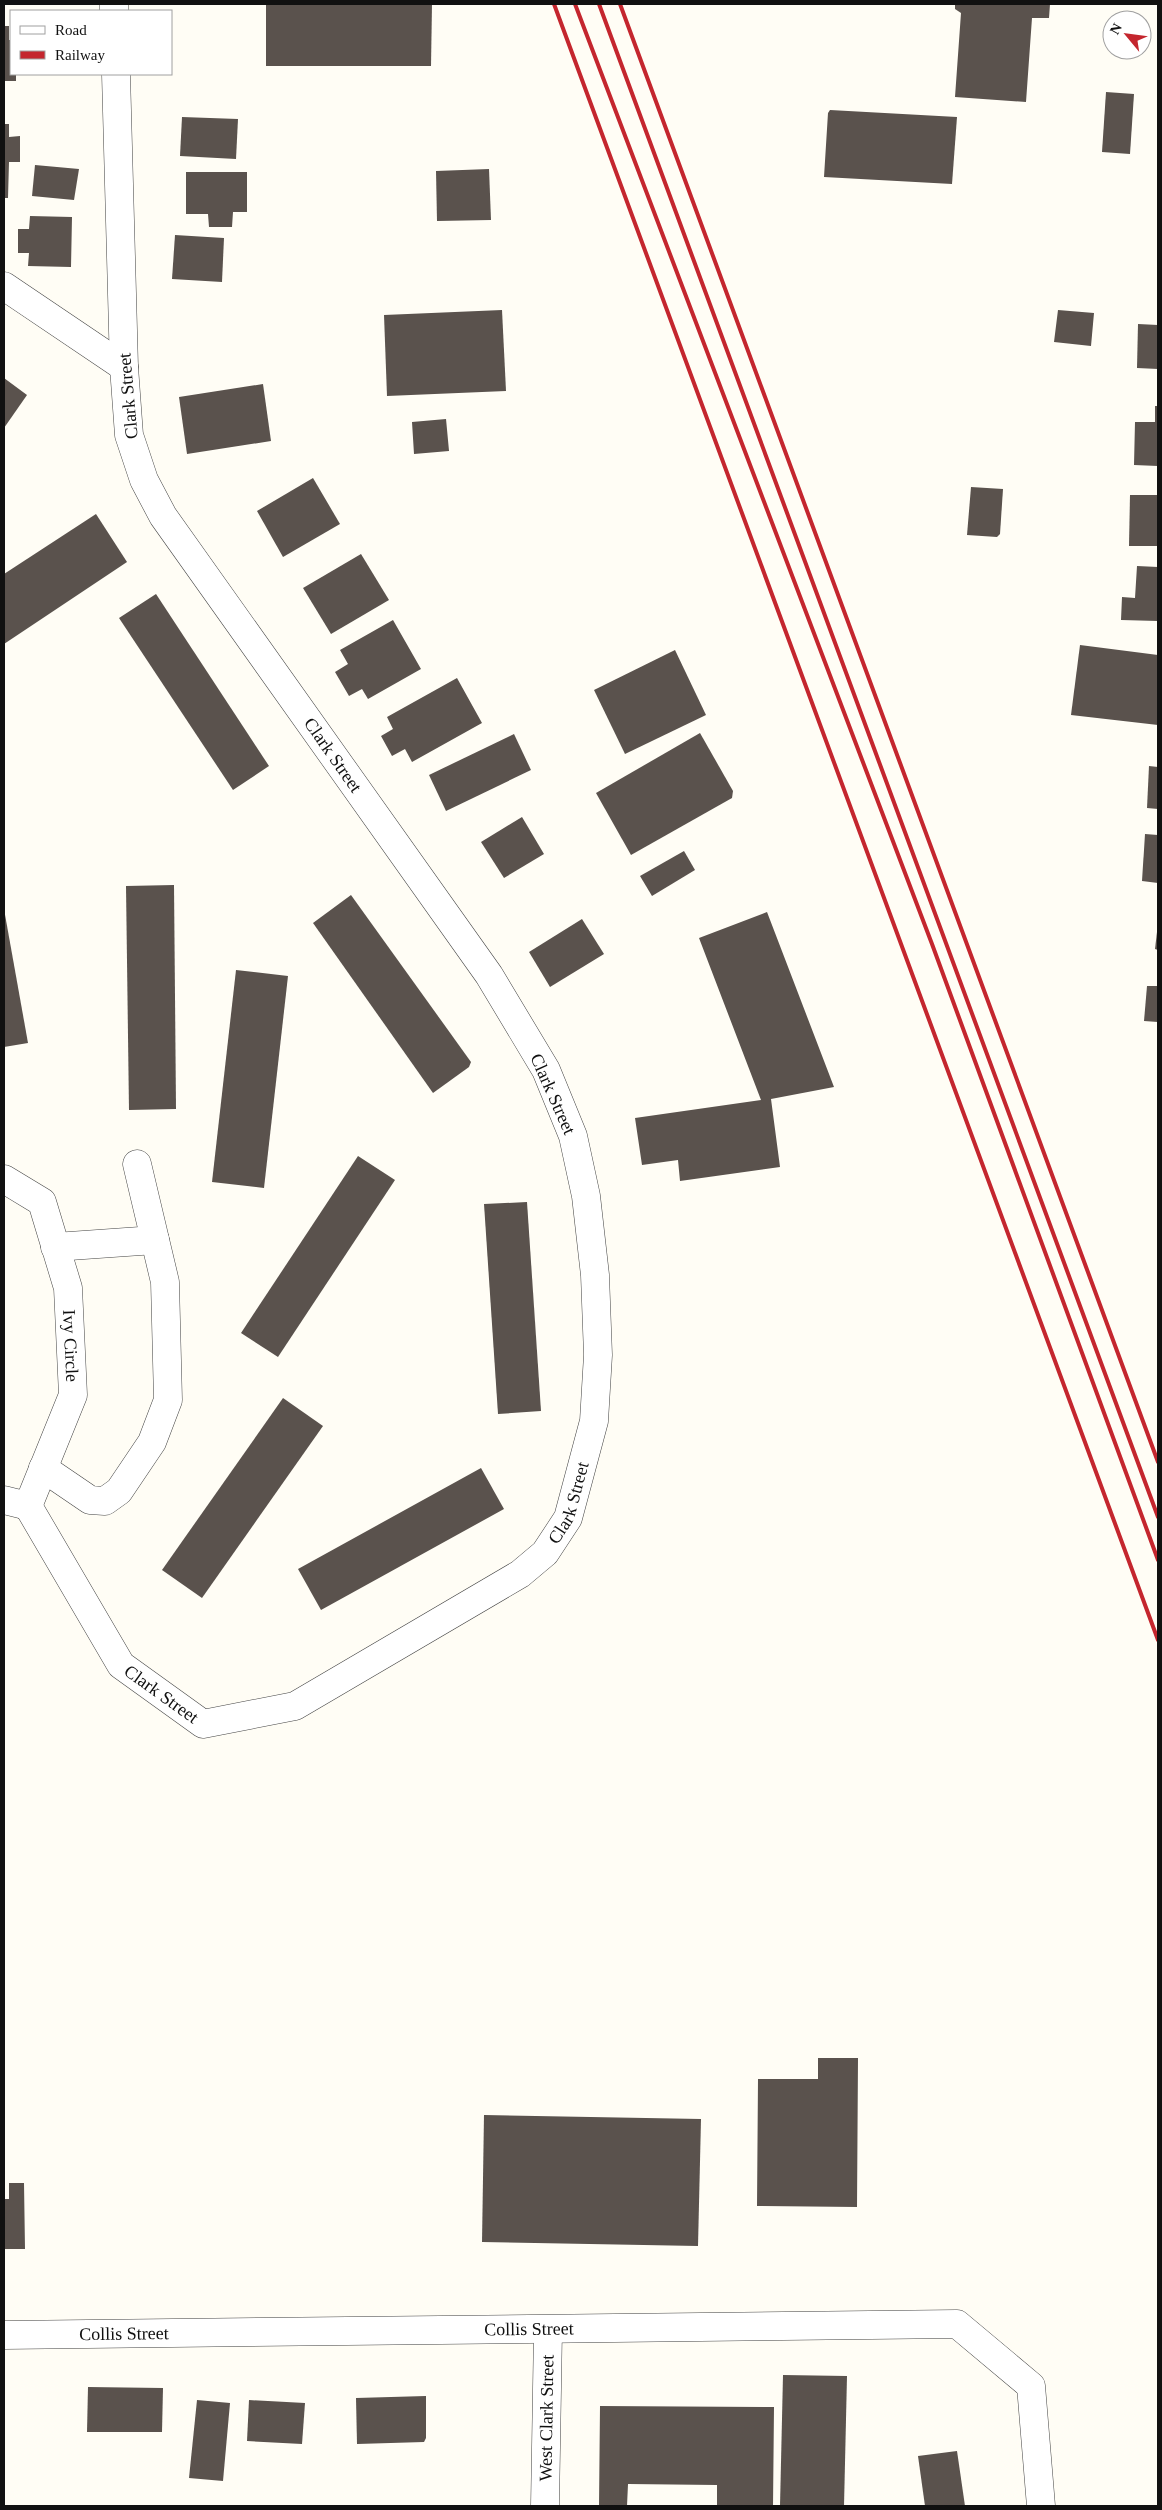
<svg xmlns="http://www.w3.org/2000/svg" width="1162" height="2510" font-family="'Times New Roman',serif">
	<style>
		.building { fill: #5a524d }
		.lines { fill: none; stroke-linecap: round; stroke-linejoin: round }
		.minor-casing { stroke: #444; stroke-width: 29 }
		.minor { stroke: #fff; stroke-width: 28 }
		.rail { stroke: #c4262e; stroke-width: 4 }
		.labels { text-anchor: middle; stroke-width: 5; stroke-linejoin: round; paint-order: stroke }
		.street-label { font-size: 18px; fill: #111; stroke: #fff }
	</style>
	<rect width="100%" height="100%" fill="#fffdf5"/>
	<!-- building -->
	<g class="building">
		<polygon points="266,4 432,4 431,66 266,66"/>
		<polygon points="955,4 1050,4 1049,18 1032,18 1026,102 955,97 961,13 955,9"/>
		<polygon points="4,26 9,26 9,40 11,40 11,74 16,74 16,81 4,81"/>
		<polygon points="1106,92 1134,94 1130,154 1102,152"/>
		<polygon points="830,110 957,117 952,184 824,177 828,113"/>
		<polygon points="182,117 238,119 236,159 180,156"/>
		<polygon points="4,124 9,124 9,137 20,136 20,162 9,162 8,198 4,198"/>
		<polygon points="35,165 79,169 74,200 32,196"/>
		<polygon points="489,169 491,220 437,221 436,171"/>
		<polygon points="186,172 247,172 247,212 233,212 232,227 209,227 208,214 186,214"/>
		<polygon points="30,216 72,217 71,267 28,266 29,253 18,253 18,229 29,229"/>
		<polygon points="175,235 224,238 222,282 172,279"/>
		<polygon points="502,310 506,391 387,396 384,315"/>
		<polygon points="1058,310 1094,313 1091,346 1054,342"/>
		<polygon points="1138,324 1158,325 1158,369 1137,368"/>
		<polygon points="4,378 27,395 4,428"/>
		<polygon points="263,384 271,441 187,454 179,397"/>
		<polygon points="1155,406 1158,406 1158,466 1134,465 1135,422 1155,422"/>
		<polygon points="446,419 449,451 414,454 412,422"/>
		<polygon points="313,478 340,524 283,557 257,511"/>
		<polygon points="971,487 1003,489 1000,534 997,537 967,535"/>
		<polygon points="1130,495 1158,495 1158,546 1129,546"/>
		<polygon points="96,514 127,562 4,644 4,574"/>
		<polygon points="361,554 389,600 331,634 303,588"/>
		<polygon points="1137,566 1158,567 1158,621 1121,620 1122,597 1135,598"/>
		<polygon points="156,594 269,766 233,790 119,618"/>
		<polygon points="393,620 421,669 368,699 362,689 349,696 335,672 348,664 340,650"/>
		<polygon points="1080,645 1158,655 1158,725 1071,715"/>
		<polygon points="675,650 706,715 625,754 594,690"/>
		<polygon points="457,678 482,723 412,762 405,749 392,756 381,736 393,729 387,717"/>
		<polygon points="700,733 733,791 732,798 631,855 596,793"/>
		<polygon points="514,734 531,770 446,811 429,775"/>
		<polygon points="1149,766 1158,767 1158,809 1147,808"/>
		<polygon points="522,817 544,854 504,878 481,842"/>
		<polygon points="1145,834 1158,835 1158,883 1142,881"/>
		<polygon points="684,851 695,870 652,896 640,876"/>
		<polygon points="174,885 176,1109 129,1110 126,886"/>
		<polygon points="351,895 471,1062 469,1067 433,1093 313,923"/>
		<polygon points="4,909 28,1043 4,1047"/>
		<polygon points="767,912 834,1087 771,1099 780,1167 680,1181 678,1160 642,1165 635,1118 761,1100 699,938"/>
		<polygon points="582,919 604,954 550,987 529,952"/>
		<polygon points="1157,932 1158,933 1158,950 1155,949"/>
		<polygon points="236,970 288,976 264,1188 212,1182"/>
		<polygon points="1147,986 1158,986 1158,1022 1144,1021"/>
		<polygon points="358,1156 395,1180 278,1357 241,1333"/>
		<polygon points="527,1202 541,1411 498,1414 484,1204"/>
		<polygon points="283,1398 323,1426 202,1598 162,1570"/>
		<polygon points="481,1468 504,1509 321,1610 298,1569"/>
		<polygon points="818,2058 858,2058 857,2207 757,2206 758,2079 818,2079"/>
		<polygon points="484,2115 701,2119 698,2246 482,2242"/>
		<polygon points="9,2183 24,2183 25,2249 4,2249 4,2199 9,2199"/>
		<polygon points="783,2375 847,2376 844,2506 780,2506"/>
		<polygon points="88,2387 163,2388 162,2432 87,2432"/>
		<polygon points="426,2396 426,2438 424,2442 357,2444 356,2398"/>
		<polygon points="197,2400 230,2403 223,2481 189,2478"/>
		<polygon points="249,2400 305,2403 302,2444 247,2441"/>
		<polygon points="600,2406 774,2407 773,2506 717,2506 717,2485 628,2484 627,2506 599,2506"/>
		<polygon points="957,2451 965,2506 925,2506 918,2456"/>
	</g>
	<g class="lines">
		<!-- minor casing -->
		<g class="minor-casing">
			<g id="minor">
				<polyline points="114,4 114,11"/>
				<polyline points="4,286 124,367"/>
				<path id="s1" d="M 4,1179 L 42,1202 L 68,1288 L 73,1395 L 28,1506 L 4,1500"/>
				<polyline points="55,1247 155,1240"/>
				<polyline points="43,1468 90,1500 105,1501 119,1491 152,1442 168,1400 165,1282 137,1164"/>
				<path id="s2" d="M 28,1506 L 121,1665 L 203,1724 L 295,1706 L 520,1574 L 545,1553 L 568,1518 L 594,1421 L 598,1355 L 595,1275 L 586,1196 L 573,1136 L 546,1070 L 489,975 L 163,516 L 144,480 L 129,435 L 124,367 L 116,74"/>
				<path id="s3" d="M 4,2335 L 957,2324 L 1031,2386 L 1041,2506"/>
				<path id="s4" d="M 545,2506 L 548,2330"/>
			</g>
		</g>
		<!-- minor -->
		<use href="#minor" class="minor"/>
		<!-- rail -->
		<g class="rail">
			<polyline points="554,4 1158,1640"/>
			<polyline points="575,4 932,944 1158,1560"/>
			<polyline points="599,4 1158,1517"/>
			<polyline points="620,4 1158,1462"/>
		</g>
	</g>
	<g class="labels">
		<!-- street labels -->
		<g class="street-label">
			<text transform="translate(128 396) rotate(-95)" y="6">Clark Street</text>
			<text transform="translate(333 755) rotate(55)" y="6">Clark Street</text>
			<text transform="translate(553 1094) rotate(66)" y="6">Clark Street</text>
			<text dy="6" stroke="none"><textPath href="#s1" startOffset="192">Ivy Circle</textPath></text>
			<text dy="6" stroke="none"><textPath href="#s2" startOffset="729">Clark Street</textPath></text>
			<text dy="6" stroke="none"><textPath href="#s2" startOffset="234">Clark Street</textPath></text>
			<text dy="6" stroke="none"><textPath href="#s3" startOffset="525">Collis Street</textPath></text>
			<text dy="6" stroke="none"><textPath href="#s3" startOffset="120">Collis Street</textPath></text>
			<text dy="6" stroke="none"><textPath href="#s4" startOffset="88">West Clark Street</textPath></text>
		</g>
	</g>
	<!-- border -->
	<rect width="1162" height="2510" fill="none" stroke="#111111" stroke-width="10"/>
	<!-- legend -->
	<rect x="10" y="10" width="162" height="65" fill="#ffffff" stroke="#a0a0a0"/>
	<rect x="20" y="26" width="25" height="8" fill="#ffffff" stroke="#a0a0a0"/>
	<text x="55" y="35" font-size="15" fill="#111111">Road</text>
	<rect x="20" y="51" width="25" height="8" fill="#c4262e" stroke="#a0a0a0"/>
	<text x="55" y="60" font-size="15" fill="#111111">Railway</text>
	<!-- north arrow -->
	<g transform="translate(1127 35) rotate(299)"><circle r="24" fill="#ffffff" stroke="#a0a0a0"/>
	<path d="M0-4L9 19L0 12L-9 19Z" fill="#c4262e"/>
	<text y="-8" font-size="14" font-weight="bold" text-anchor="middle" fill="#111111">N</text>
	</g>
</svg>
